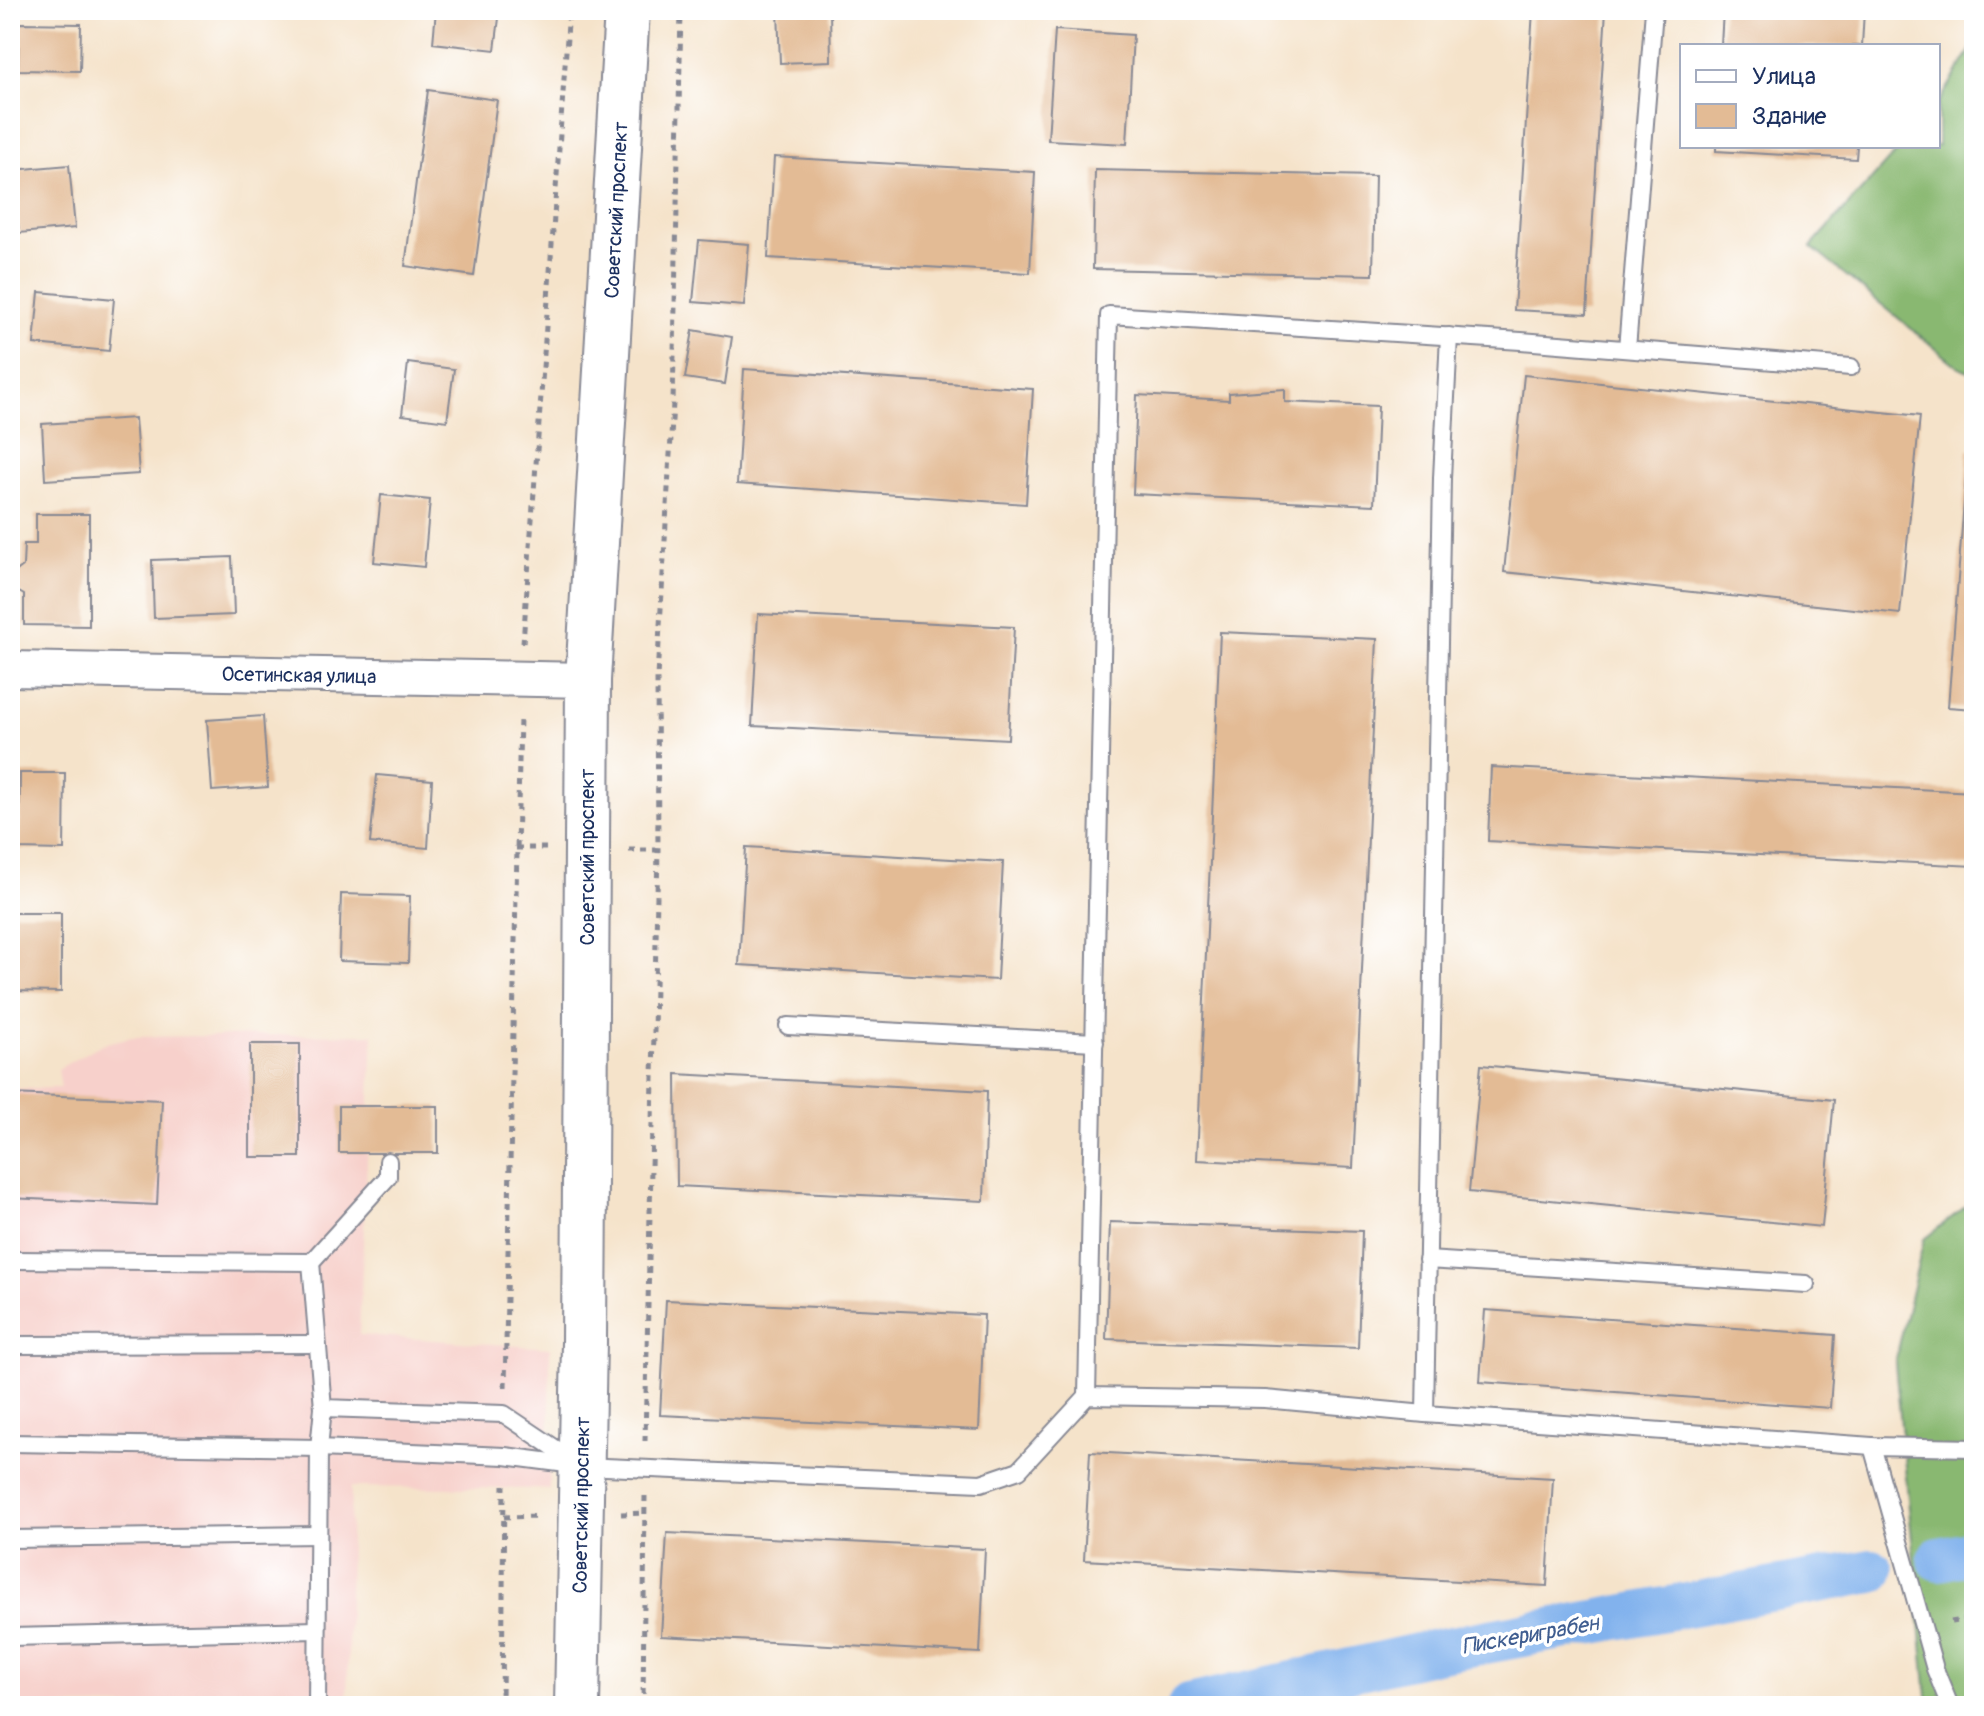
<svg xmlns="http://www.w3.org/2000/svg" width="1984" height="1716" font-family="Pangolin,sans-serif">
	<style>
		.built { fill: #f7d0cb }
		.forest { fill: #89b871; stroke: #527468; stroke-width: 2 }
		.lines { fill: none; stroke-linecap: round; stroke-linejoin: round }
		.canal { stroke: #82b2ed; stroke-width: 44 }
		.building { fill: #e3bb95 }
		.service-casing { stroke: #888994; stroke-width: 20 }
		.minor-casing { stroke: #888994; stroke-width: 38 }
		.primary-casing { stroke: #888994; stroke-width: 48 }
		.path { stroke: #888994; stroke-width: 5; stroke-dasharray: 6 6; stroke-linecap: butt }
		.service { stroke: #fff; stroke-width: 16 }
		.minor { stroke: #fff; stroke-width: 34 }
		.primary { stroke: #fff; stroke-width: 44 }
		.labels { text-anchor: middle; stroke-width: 7; stroke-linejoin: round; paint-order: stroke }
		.street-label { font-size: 20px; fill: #1b2f5e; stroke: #fff }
		.water-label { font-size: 22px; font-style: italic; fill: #3f5d90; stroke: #fff }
	</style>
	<rect width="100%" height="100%" fill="#fff"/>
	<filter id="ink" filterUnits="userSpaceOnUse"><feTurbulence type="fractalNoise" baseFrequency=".0125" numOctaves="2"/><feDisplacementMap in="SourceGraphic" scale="16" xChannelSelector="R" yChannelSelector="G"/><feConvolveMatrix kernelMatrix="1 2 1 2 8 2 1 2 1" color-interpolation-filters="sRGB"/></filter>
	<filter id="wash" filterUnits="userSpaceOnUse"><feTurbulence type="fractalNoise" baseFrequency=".006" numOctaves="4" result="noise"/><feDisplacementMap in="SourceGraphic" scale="32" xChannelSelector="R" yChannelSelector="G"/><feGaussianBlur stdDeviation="1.8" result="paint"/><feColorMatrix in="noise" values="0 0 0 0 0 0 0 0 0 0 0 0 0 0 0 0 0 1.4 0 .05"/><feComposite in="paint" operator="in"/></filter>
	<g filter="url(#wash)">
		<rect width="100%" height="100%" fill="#f5e3ca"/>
		<!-- built -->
		<polygon class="built" points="373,1034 359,1335 550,1348 549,1489 351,1487 347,1706 10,1706 10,1089 61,1088 58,1069 102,1044 132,1037"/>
		<!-- forest -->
		<g class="forest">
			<polygon points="1974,44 1974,374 1957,366 1811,247 1901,146 1938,146 1938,104"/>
			<polygon points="1974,1200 1974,1706 1928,1706 1895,1363 1924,1239"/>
		</g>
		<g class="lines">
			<!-- canal -->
			<g class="canal">
				<polyline points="1939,1559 1974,1552"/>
				<polyline points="1189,1706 1436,1651 1872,1571"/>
			</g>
		</g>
		<g id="blocks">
			<!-- building -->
			<g class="building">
				<polygon points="436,10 500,10 495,50 433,43"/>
				<polygon points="778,10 830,10 831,61 780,63"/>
				<polygon points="1533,10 1606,10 1587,314 1514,310"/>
				<polygon points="1723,10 1864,10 1862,46 1721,46"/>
				<polygon points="19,23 81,24 80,71 18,70"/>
				<polygon points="1055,30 1133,35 1127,144 1048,140"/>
				<polygon points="428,90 497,100 474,276 405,266"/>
				<polygon points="1716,146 1857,146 1856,159 1716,151"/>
				<polygon points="774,157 1035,172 1030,273 768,258"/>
				<polygon points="69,165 75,228 19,233 13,170"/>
				<polygon points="1095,170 1375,176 1373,275 1093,269"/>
				<polygon points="699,240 749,244 744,306 693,302"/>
				<polygon points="39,292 114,299 109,351 34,344"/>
				<polygon points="693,330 732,337 725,384 685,378"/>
				<polygon points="408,363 454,369 447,421 402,415"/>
				<polygon points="744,369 1033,389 1026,504 737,484"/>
				<polygon points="1524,375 1920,416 1900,614 1504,572"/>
				<polygon points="1285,389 1285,402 1378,406 1374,505 1133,494 1137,395 1229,400 1229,393"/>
				<polygon points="135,418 139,474 45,480 42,424"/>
				<polygon points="1968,450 1974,450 1974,709 1948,707"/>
				<polygon points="381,495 430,500 424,567 374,562"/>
				<polygon points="36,514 89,514 89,626 24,625 24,595 14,589 14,573 23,566 24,544 36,544"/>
				<polygon points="232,557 234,615 154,618 152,560"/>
				<polygon points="758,614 1014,627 1008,739 752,726"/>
				<polygon points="1220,632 1377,639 1353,1168 1197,1160"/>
				<polygon points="263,716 268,787 212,791 207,720"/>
				<polygon points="1491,767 1974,792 1974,866 1488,841"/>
				<polygon points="20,773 65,773 64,850 19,849"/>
				<polygon points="377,775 432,780 428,848 370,843"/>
				<polygon points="746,847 1003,862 997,980 739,965"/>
				<polygon points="341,894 410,896 408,963 339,961"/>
				<polygon points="10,913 61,913 61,992 10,991"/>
				<rect x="250" y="1044" width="50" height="113"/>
				<polygon points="1481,1065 1834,1100 1822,1227 1469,1192"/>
				<polygon points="676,1074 987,1091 984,1201 677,1186"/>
				<polygon points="10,1094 162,1100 157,1205 10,1198"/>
				<rect x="339" y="1106" width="99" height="47"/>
				<polygon points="1110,1222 1362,1231 1358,1348 1106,1339"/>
				<polygon points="666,1300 984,1315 979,1430 660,1415"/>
				<polygon points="1485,1310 1835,1335 1830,1408 1480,1382"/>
				<polygon points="1090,1452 1553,1478 1547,1586 1084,1560"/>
				<polygon points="667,1533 985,1549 980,1653 661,1636"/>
			</g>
		</g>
	</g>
	<g filter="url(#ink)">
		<use href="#blocks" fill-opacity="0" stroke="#888994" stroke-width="2"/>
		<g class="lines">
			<!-- service casing -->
			<g class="service-casing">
				<g id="service">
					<polyline points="1627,349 1654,10"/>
					<polyline points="788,1026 1095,1042"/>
					<polyline points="10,1260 311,1262 323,1408 504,1414 577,1463"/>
					<polyline points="1427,1260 1806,1284"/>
					<polyline points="311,1262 388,1177 388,1161"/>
					<polyline points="10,1345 317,1344"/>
					<polyline points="1087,1396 1109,315 1521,341 1851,367"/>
					<polyline points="1425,1414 1442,478 1449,336"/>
					<polyline points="10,1443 319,1448 505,1456 582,1466 981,1483 1019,1470 1087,1396 1265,1399 1425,1414 1872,1446 1974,1448"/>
					<polyline points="1872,1446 1935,1669 1950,1706"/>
					<polyline points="10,1539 318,1535"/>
					<polyline points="10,1637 317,1630"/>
					<polyline points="317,1706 319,1448 323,1408"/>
				</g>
			</g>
			<!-- minor casing -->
			<g class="minor-casing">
				<polyline id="minor" points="10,669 588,680"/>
			</g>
			<!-- primary casing -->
			<g class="primary-casing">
				<polyline id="primary" points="577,1706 584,1342 588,680 627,10"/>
			</g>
			<!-- path -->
			<g class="path">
				<polyline points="523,643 569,10"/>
				<polyline points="516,848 547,848"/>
				<polyline points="629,850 658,850"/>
				<polyline points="505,1387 520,717"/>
				<polyline points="645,1441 658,850 657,677 673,403 681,10"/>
				<polyline points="621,1514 645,1513"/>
				<polyline points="504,1517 539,1516"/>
				<polyline points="1951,1622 1974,1618"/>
				<polyline points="502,1706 504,1485"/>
				<polyline points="643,1706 645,1495"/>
			</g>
			<!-- service -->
			<use href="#service" class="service"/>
			<!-- minor -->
			<use href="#minor" class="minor"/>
			<!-- primary -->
			<use href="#primary" class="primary"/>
		</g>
	</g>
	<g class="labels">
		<!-- street labels -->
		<g class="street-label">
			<text transform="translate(616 210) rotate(-87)" y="7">Советский проспект</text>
			<text transform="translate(299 675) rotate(1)" y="7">Осетинская улица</text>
			<text transform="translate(587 857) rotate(-90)" y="7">Советский проспект</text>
			<text transform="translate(581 1505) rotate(-89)" y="7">Советский проспект</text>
		</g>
		<!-- water labels -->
		<g class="water-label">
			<text transform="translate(1530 1634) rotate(-10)" y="8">Пискериграбен</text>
		</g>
	</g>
	<!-- margin -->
	<rect width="1984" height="1716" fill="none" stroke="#fff" stroke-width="40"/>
	<!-- legend -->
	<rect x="1680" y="44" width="260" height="104" fill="#ffffff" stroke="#a4acbf" stroke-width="2"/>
	<rect x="1696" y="70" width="40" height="12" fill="#ffffff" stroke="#a4acbf" stroke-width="2"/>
	<text x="1752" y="84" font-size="24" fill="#1b2f5e">Улица</text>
	<rect x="1696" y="104" width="40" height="24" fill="#e3bb95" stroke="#a4acbf" stroke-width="2"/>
	<text x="1752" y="124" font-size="24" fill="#1b2f5e">Здание</text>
</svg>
